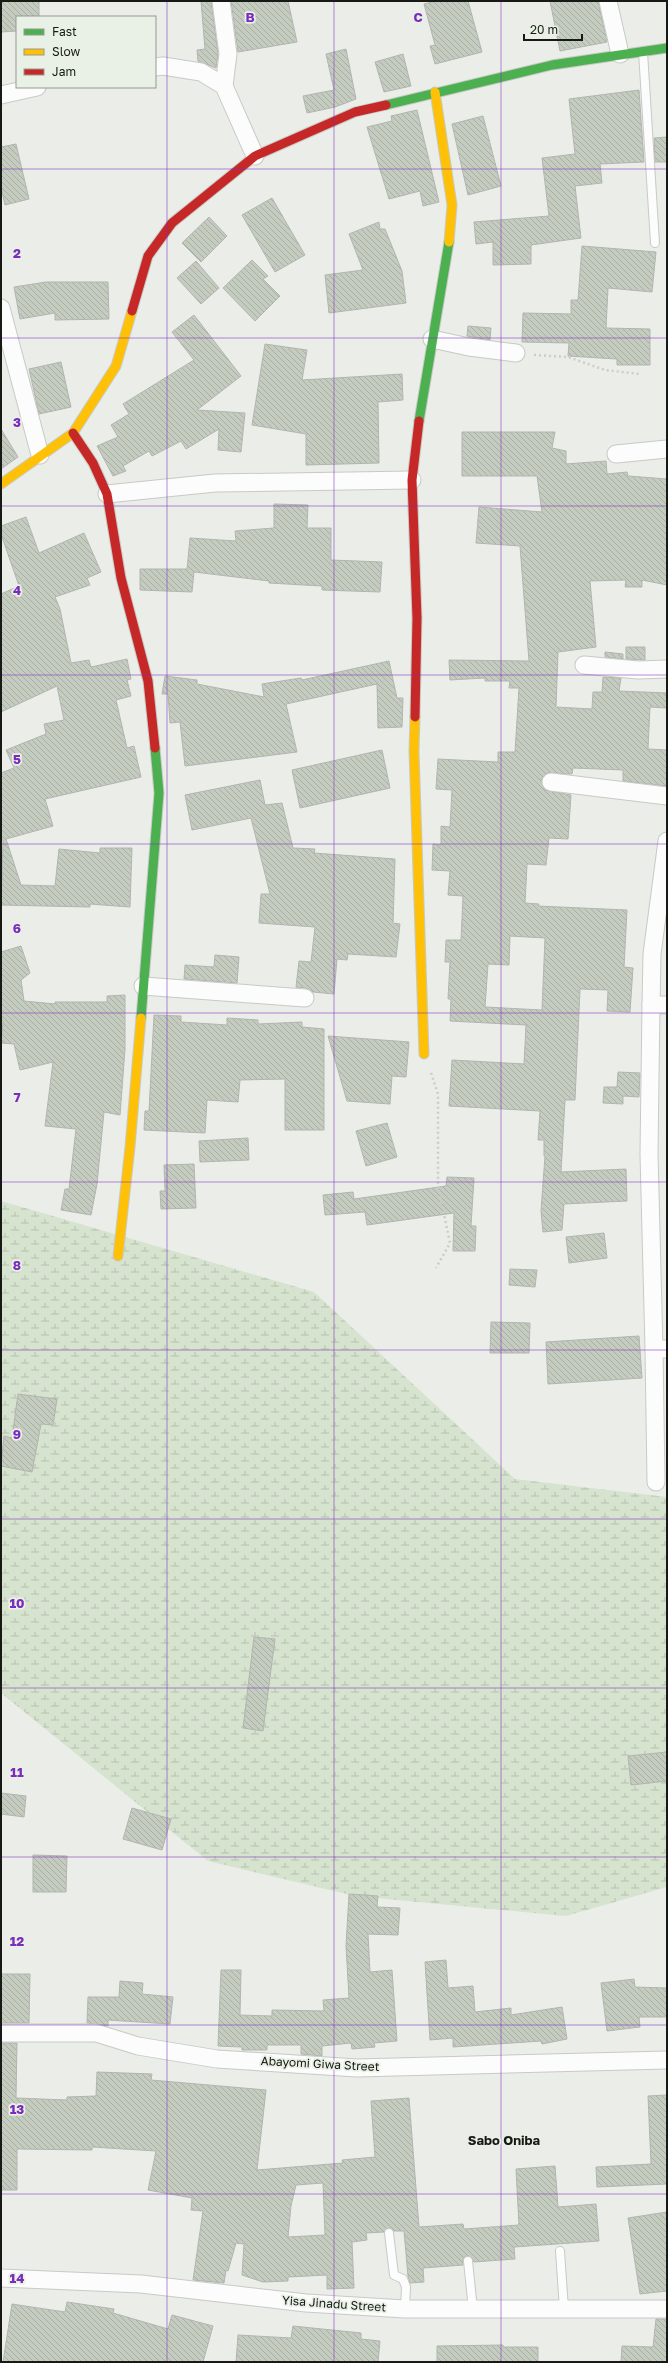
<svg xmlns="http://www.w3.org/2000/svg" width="668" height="2363" font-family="'Golos Text',sans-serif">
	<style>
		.wetland { fill: url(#wetland-marsh) }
		.building { fill: url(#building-back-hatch); stroke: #b2b5b0; fill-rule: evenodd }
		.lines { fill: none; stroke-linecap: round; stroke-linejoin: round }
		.lane-casing { stroke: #c7cac5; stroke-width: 10 }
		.street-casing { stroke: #c7cac5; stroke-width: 19 }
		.fast-casing { stroke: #c7cac5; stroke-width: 11 }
		.slow-casing { stroke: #c7cac5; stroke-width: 11 }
		.jam-casing { stroke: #c7cac5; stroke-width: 11 }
		.path { stroke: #cbcdca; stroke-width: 2.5; stroke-dasharray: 2 3; stroke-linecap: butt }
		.lane { stroke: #fcfcfc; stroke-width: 8 }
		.street { stroke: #fcfcfc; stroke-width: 17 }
		.fast { stroke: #4caf50; stroke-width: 9 }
		.slow { stroke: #ffc107; stroke-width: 9 }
		.jam { stroke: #c62828; stroke-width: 9 }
		.grid { fill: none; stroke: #7b2cbf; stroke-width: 1; stroke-opacity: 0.55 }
		.labels { text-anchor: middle; stroke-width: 3.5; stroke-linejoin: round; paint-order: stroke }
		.street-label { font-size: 12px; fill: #171915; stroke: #e9f0e5 }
		.neighbourhood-label { font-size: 13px; font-weight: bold; fill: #171915; stroke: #e9f0e5 }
		.grid-label { font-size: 13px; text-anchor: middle; font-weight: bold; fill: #7b2cbf; stroke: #e9f0e5; stroke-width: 3.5; stroke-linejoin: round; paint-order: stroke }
	</style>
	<defs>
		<pattern id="wetland-marsh" width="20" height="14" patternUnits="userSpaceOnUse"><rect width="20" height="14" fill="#d6e3ce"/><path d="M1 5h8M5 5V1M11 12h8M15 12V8" fill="none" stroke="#b7c2b0"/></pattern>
		<pattern id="building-back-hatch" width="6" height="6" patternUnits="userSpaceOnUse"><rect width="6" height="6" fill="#c4cbbf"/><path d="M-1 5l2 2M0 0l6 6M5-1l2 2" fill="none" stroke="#a8aea3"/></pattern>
	</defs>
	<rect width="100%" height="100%" fill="#eaede8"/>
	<!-- wetland -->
	<polygon class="wetland" points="1,1201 314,1292 515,1479 667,1497 667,1887 566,1916 355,1896 208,1861 1,1693"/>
	<!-- building -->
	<g class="building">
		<polygon points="1,1 39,1 39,17 17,17 17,31 1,32"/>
		<polygon points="201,1 211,1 218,54 216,68 198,61 197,50 205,49"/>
		<polygon points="231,1 288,1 297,42 238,52"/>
		<polygon points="436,1 468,1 482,52 435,64 430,46 435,45 424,4"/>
		<polygon points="550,1 598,1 607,42 560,51"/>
		<polygon points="346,49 356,99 335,107 307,113 303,96 334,90 326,54"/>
		<polygon points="403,54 411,86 384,92 375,62"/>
		<polygon points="639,90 644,162 600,164 602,183 575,186 581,238 531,245 531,264 493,265 493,242 476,244 474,222 549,216 542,158 575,154 569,99"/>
		<polygon points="417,110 439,202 423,206 420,191 389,199 367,127 392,121 391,116"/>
		<polygon points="483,116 501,186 468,195 452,124"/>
		<polygon points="667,137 667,162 655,162 654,138"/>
		<polygon points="16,144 29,199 5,205 1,187 1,147"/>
		<polygon points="272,198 305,255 275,272 242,215"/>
		<polygon points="209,217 227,236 201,262 182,243"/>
		<polygon points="379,222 380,229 385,229 402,271 406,303 329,313 325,275 363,270 349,234"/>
		<polygon points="582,246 656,252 652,292 608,288 606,328 650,329 650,365 617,365 617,359 568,356 569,343 522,342 523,313 571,314 571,300 578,300"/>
		<polygon points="252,260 268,276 263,279 280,296 255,321 223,288"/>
		<polygon points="196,261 219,288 201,304 177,278"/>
		<polygon points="46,282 108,282 109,319 55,320 55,313 20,319 14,287"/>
		<polygon points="194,315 241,376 197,410 245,413 241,452 218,450 219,429 186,449 181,441 152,456 149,451 123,466 126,471 113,476 97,446 118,437 111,425 129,414 123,404 194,360 172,332"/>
		<polygon points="468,326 491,328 490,340 467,336"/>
		<polygon points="265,344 307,350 302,380 402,374 403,400 378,402 379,463 306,465 306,434 252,425"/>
		<polygon points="61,362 71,407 39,414 29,369"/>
		<polygon points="1,429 18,457 1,469"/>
		<path d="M 462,432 L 555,432 L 552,448 L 566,451 L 566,464 L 606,461 L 607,474 L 627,472 L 628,476 L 667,479 L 667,585 L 642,580 L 642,587 L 625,587 L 626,580 L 590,581 L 596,647 L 558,652 L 556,707 L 592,709 L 593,692 L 602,692 L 603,677 L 621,678 L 619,691 L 667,693 L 667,708 L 650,707 L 648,749 L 667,750 L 667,786 L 623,781 L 623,770 L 573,768 L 572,774 L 547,773 L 541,780 L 545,790 L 571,795 L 568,839 L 549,838 L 546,865 L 527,864 L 525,903 L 539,904 L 538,906 L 627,910 L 624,967 L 633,968 L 630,1012 L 607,1011 L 608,990 L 580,989 L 575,1100 L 565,1100 L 561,1172 L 626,1169 L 627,1201 L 564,1204 L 562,1230 L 543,1232 L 541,1211 L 545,1156 L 544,1156 L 544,1140 L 538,1140 L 540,1111 L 449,1106 L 452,1060 L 524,1064 L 526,1025 L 450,1021 L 451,999 L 448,999 L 450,962 L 445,962 L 446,940 L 461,940 L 463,896 L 448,895 L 450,871 L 432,870 L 433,844 L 441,845 L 441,826 L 450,827 L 452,790 L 436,789 L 438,759 L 498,762 L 498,752 L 515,752 L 519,688 L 509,688 L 510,681 L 485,681 L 485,678 L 450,680 L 449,660 L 529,661 L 520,546 L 476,543 L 479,507 L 542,512 L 537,476 L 462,476 ZM 510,936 L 545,938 L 542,1010 L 485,1007 L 488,964 L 509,965 Z"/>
		<polygon points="274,504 308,505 307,528 331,528 331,560 382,562 380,592 322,590 322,586 269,583 269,581 194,572 192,592 140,590 140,569 187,569 190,538 236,541 235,531 274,528"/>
		<polygon points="26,517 39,553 84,533 101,572 87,578 90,585 55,597 60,609 71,663 89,660 91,667 127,659 131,679 127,680 131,696 116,700 127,748 134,746 141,777 45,799 53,826 6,839 21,885 55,886 59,849 100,853 100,848 132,848 130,907 90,904 90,907 1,905 3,840 1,840 1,773 14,768 6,750 46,734 44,724 64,720 57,686 1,712 1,594 19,586 1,534 1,526"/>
		<polygon points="626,647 645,647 645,660 626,659"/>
		<polygon points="605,652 623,654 623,659 605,657"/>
		<polygon points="389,661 397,698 403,698 402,727 378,728 377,684 286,704 297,752 185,766 180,722 170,723 168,694 162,694 165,676 197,680 197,684 264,697 262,684 301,678 302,680"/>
		<polygon points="382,750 390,788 300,808 292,770"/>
		<polygon points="260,780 265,805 282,803 293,848 315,849 314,853 395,859 393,923 400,924 396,957 348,954 347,960 337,959 334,994 313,992 306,988 296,987 299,961 311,962 315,927 259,923 261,894 270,894 251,818 192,830 185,795"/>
		<polygon points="21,946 30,973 21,980 24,1001 55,1004 55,1002 107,1002 107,996 125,995 125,1049 120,1115 104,1112 97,1184 91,1215 61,1210 65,1189 69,1189 76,1129 45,1126 53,1062 20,1070 14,1044 1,1043 3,1021 1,1020 1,952"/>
		<polygon points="215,955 239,957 237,983 184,979 185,965 214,967"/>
		<polygon points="154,1015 181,1016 181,1022 227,1025 227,1018 258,1020 258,1024 302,1022 302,1027 324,1029 324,1130 285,1130 285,1079 240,1080 238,1102 207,1100 205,1133 144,1130 145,1111 149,1111"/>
		<polygon points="328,1036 409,1042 406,1077 392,1076 390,1104 347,1101"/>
		<polygon points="618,1072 640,1073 639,1097 623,1096 623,1104 603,1103 604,1087 617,1087"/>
		<polygon points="387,1123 397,1157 366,1166 356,1131"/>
		<polygon points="248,1138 249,1160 200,1162 199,1141"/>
		<polygon points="194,1164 196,1208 161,1209 160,1191 165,1191 164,1165"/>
		<polygon points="447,1177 474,1178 471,1226 476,1226 475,1251 453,1251 454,1213 367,1225 365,1212 325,1215 323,1195 353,1192 354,1199 446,1186"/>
		<polygon points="604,1233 607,1258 569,1263 566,1237"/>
		<polygon points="510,1269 537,1270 535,1287 509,1285"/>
		<polygon points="491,1322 530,1323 529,1353 490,1353"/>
		<polygon points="639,1336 642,1378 548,1384 546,1342"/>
		<polygon points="18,1394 57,1399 53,1425 41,1424 32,1472 1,1466 4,1436 12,1438"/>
		<polygon points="254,1637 275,1639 263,1731 243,1728"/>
		<polygon points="667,1752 667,1781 631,1785 628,1756"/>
		<polygon points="1,1793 26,1796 24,1817 1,1814"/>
		<polygon points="132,1808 171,1819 162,1850 123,1839"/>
		<polygon points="33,1855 67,1856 66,1892 33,1892"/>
		<polygon points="349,1894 378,1896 377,1907 400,1908 398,1935 368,1934 370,1972 392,1970 397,2041 374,2043 375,2047 352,2049 351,2043 322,2046 322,2056 301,2054 301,2045 267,2045 267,2050 242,2050 242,2047 218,2046 221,1970 241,1970 240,2015 272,2016 272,2010 324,2011 323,2000 349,1998 346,1946"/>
		<polygon points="446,1960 448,1988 473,1986 475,2012 511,2008 511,2015 562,2007 567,2039 542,2044 541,2041 453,2047 453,2038 430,2040 425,1962"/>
		<polygon points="1,1974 30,1974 29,2023 1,2023"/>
		<polygon points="634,1979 635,1987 667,1988 667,2017 639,2017 640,2027 607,2031 601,1983"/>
		<polygon points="120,1981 143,1983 142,1994 173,1997 170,2024 108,2020 108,2026 87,2023 88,1997 119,1997"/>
		<path d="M 1,2043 L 17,2043 L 16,2098 L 67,2100 L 67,2097 L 96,2096 L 97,2072 L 152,2074 L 151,2080 L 266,2090 L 257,2170 L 343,2163 L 342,2160 L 375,2157 L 371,2101 L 409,2098 L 419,2227 L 463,2224 L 464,2229 L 519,2225 L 516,2169 L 555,2166 L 558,2207 L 596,2204 L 599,2241 L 514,2247 L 515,2259 L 474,2262 L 472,2258 L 467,2256 L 463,2258 L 463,2265 L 423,2268 L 424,2282 L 410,2283 L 408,2276 L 404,2231 L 394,2231 L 389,2228 L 384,2232 L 366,2233 L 367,2240 L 352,2242 L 354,2288 L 327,2289 L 327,2275 L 288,2277 L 288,2281 L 263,2282 L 242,2275 L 244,2244 L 236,2243 L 228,2271 L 226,2270 L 224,2283 L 193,2280 L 203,2211 L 191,2210 L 192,2198 L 148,2190 L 156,2151 L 92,2147 L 92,2150 L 17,2149 L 17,2190 L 1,2190 ZM 323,2183 L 325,2235 L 288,2237 L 291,2206 L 296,2185 Z"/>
		<polygon points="667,2095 667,2184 597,2187 596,2167 651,2164 648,2096"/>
		<polygon points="667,2212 667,2291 640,2294 628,2218"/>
		<polygon points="67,2302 114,2309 113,2313 168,2329 172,2315 213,2326 203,2362 3,2362 12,2304 65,2312"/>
		<polygon points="656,2319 667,2319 667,2362 621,2362 622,2346 653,2347"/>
		<polygon points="293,2326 361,2333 361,2339 380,2341 378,2362 236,2362 238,2335 291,2338"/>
		<polygon points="503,2345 503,2347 538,2347 538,2362 437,2362 437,2346"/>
	</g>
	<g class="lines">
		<!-- lane casing -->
		<g class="lane-casing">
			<g id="lane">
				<polyline points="643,52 655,243"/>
				<polyline points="389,2233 394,2275 403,2279 406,2287 405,2309"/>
				<polyline points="560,2251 564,2309"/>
				<polyline points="468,2261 473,2310"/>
			</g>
		</g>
		<!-- street casing -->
		<g class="street-casing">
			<g id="street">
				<polyline points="221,1 228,54 224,86"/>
				<polyline points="608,1 620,54"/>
				<polyline points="155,67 163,66 201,72 224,86 255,156"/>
				<polyline points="1,95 37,87"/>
				<polyline points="1,308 40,455"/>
				<polyline points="432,339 469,347 516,353"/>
				<polyline points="616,454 667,449"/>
				<polyline points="107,494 215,483 412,480"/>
				<polyline points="584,665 638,670 667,669"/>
				<polyline points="551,782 667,796"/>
				<polyline points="667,841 652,954 651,1005 649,1154 654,1349 667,1349"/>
				<polyline points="143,986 305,998"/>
				<polyline points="651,1005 667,1005"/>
				<polyline points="654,1349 656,1482"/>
				<polyline points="1,2033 96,2033 138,2046 217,2059 357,2068 667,2060"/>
				<polyline points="1,2278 141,2284 306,2303 405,2309 667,2309"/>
			</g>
		</g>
		<!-- fast casing -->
		<g class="fast-casing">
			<g id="fast">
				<polyline points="386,105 552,65 667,48"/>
				<polyline points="419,421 449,242"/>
				<polyline points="141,1018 159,793 155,748"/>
			</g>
		</g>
		<!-- slow casing -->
		<g class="slow-casing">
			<g id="slow">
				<polyline points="435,92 452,205 449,242"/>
				<polyline points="1,484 73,433 116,366 132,311"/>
				<polyline points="415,717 414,751 424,1054"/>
				<polyline points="118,1256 130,1147 141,1018"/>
			</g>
		</g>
		<!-- jam casing -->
		<g class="jam-casing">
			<g id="jam">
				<polyline points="132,311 148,256 172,223 255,156 355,112 386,105"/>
				<polyline points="73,433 93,463 107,494 121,578 148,681 155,748"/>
				<polyline points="415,717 417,618 412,480 419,421"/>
			</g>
		</g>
		<!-- path -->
		<g class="path">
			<polyline points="534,355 568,357 605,370 639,374"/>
			<polyline points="431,1073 438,1094 438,1186 450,1243 436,1268"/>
		</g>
		<!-- lane -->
		<use href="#lane" class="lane"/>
		<!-- street -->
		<use href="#street" class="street"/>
		<!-- fast -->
		<use href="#fast" class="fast"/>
		<!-- slow -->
		<use href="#slow" class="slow"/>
		<!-- jam -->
		<use href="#jam" class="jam"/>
	</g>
	<!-- grid -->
	<path class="grid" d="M 167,1 L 167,2362M 334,1 L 334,2362M 501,1 L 501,2362M 1,169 L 667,169M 1,338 L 667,338M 1,506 L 667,506M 1,675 L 667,675M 1,844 L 667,844M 1,1013 L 667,1013M 1,1182 L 667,1182M 1,1350 L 667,1350M 1,1519 L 667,1519M 1,1688 L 667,1688M 1,1857 L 667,1857M 1,2025 L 667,2025M 1,2194 L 667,2194"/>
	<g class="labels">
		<!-- street labels -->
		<g class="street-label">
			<text transform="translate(320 2064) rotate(3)" y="4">Abayomi Giwa Street</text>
			<text transform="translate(334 2304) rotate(4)" y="4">Yisa Jinadu Street</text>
		</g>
		<!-- neighbourhood labels -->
		<g class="neighbourhood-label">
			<text x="504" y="2145">Sabo Oniba</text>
		</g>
	</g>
	<g class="grid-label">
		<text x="250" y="22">B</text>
		<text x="418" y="22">C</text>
		<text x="17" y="258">2</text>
		<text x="17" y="427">3</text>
		<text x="17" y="595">4</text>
		<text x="17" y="764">5</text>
		<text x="17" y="933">6</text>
		<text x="17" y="1102">7</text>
		<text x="17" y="1270">8</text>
		<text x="17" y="1439">9</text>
		<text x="17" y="1608">10</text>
		<text x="17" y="1777">11</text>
		<text x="17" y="1946">12</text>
		<text x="17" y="2114">13</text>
		<text x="17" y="2283">14</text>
	</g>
	<!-- border -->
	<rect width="668" height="2363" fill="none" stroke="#171915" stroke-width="4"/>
	<!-- legend -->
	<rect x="16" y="16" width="140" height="72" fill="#e9f0e5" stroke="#959a92"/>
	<rect x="24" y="29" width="20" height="6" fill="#4caf50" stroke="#959a92"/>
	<text x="52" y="36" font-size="12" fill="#171915">Fast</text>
	<rect x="24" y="49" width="20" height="6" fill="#ffc107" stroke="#959a92"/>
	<text x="52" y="56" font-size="12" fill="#171915">Slow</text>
	<rect x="24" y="69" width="20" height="6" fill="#c62828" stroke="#959a92"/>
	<text x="52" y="76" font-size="12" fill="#171915">Jam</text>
	<!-- scale -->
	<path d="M524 34v6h58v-6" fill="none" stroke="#171915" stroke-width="2"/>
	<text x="530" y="34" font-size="12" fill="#171915" stroke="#e9f0e5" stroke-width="3" paint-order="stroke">20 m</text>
</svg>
